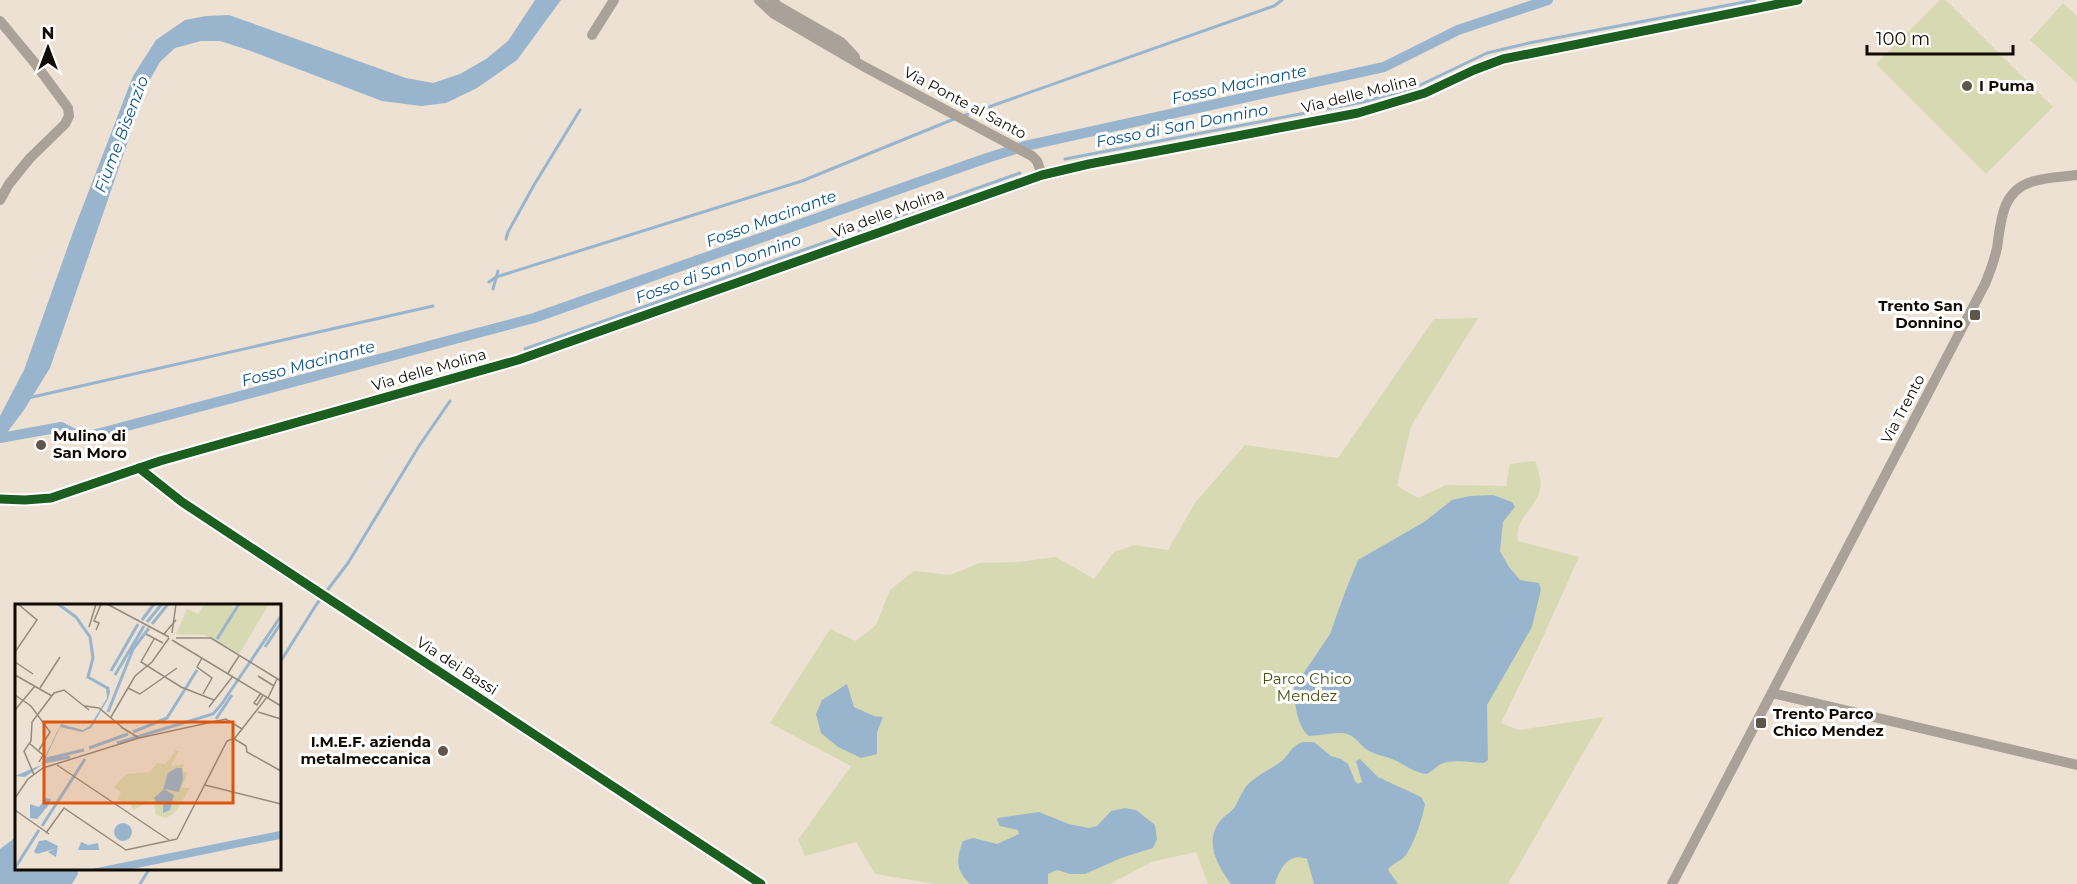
<svg xmlns="http://www.w3.org/2000/svg" width="2077" height="884" font-family="Montserrat,sans-serif">
	<style>
		.green { fill: #d7d9b3 }
		.water { fill: #99b5ce }
		.lines { fill: none; stroke-linecap: round; stroke-linejoin: round }
		.stream { stroke: #99b5ce; stroke-width: 3 }
		.canal { stroke: #99b5ce; stroke-width: 10 }
		.street { stroke: #aaa198; stroke-width: 10 }
		.cycleway-casing { stroke: #fff; stroke-width: 13 }
		.cycleway { stroke: #1b5e20; stroke-width: 9 }
		.poi-dot { fill: #5e564b; stroke: #fff; stroke-width: 2 }
		.labels { text-anchor: middle; stroke-width: 6; stroke-linejoin: round; paint-order: stroke }
		.poi-label { font-size: 15px; font-weight: bold; fill: #110b03; stroke: #fff; text-anchor: start }
		.street-label { font-size: 15px; fill: #110b03; stroke: #fff }
		.park-label { font-size: 15px; fill: #475211; stroke: #fff }
		.water-label { font-size: 16px; font-style: italic; fill: #0d548a; stroke: #fff }
		.inset-river { fill: none; stroke: #99b5ce; stroke-width: 3 }
		.inset-road { fill: none; stroke: #948b7f; stroke-width: 1.5 }
		.view { fill: #dd550c; fill-opacity: 0.15; stroke: #dd550c; stroke-width: 3 }
		.inset-edge { fill: none; stroke: #110b03; stroke-width: 3 }
	</style>
	<rect width="100%" height="100%" fill="#ece1d2"/>
	<!-- green -->
	<g class="green">
		<polygon points="1940,0 1946,0 2053,107 1986,174 1876,64"/>
		<polygon points="2063,3 2077,16 2077,83 2030,40"/>
		<path d="M 1478,318 L 1411,426 L 1397,486 L 1418,498 L 1446,485 L 1506,486 L 1510,464 L 1535,461 C 1538,470 1542,480 1540,489 C 1536,509 1514,518 1518,541 L 1579,557 L 1542,639 L 1501,723 L 1519,730 L 1604,717 L 1508,884 L 1208,884 L 1196,852 L 1151,862 L 1110,884 L 935,884 L 875,874 L 856,842 L 805,856 L 798,840 L 851,766 L 770,723 L 830,629 L 856,641 L 876,625 L 890,590 L 914,571 L 950,575 L 979,563 L 1018,562 L 1056,557 L 1094,579 L 1114,552 L 1134,545 L 1168,550 L 1195,503 L 1245,445 L 1338,458 L 1434,319 Z"/>
	</g>
	<!-- water -->
	<g class="water">
		<polygon points="535,0 561,0 517,60 477,88 446,103 421,106 382,101 248,50 220,41 201,41 175,48 160,62 148,83 50,368 24,410 0,442 0,416 24,370 73,232 133,76 156,40 185,20 206,16 229,15 406,78 433,83 460,74 486,59 508,41"/>
		<path d="M 1493,495 L 1512,502 L 1515,507 L 1503,522 L 1500,551 L 1509,567 L 1520,580 L 1539,583 L 1541,589 L 1532,627 L 1487,705 L 1488,760 L 1484,763 C 1471,763 1451,758 1439,765 C 1435,768 1431,772 1427,774 C 1414,773 1404,764 1392,759 C 1385,756 1376,755 1369,751 C 1361,747 1356,736 1347,734 C 1338,731 1319,736 1309,736 C 1296,726 1294,699 1294,683 L 1303,674 L 1330,634 L 1345,592 L 1358,560 L 1424,522 L 1452,500 L 1470,496 Z"/>
		<polygon points="847,684 854,707 874,716 883,717 877,732 877,754 861,758 838,747 821,733 816,714 822,700"/>
		<path d="M 1303,742 L 1314,742 L 1331,756 L 1341,759 L 1348,764 L 1355,781 L 1358,784 L 1362,782 L 1356,761 L 1360,759 L 1378,777 L 1421,797 L 1425,804 C 1422,820 1415,841 1406,855 C 1401,862 1391,863 1388,870 L 1398,884 L 1314,884 L 1307,859 C 1289,852 1280,868 1275,884 L 1231,884 C 1217,865 1204,842 1220,821 C 1224,816 1230,813 1234,808 C 1238,802 1241,794 1245,788 C 1253,777 1268,771 1279,763 C 1289,757 1290,746 1303,742 Z"/>
		<path d="M 1125,808 L 1136,810 L 1155,825 L 1157,839 L 1153,848 L 1121,858 L 1085,874 L 1070,874 L 1057,870 L 1048,874 L 1048,884 L 970,884 C 955,869 956,860 963,841 L 973,838 L 997,844 L 1019,834 L 1018,830 L 1000,826 L 997,820 L 998,818 L 1039,812 L 1069,824 L 1089,828 L 1097,826 L 1111,811 Z"/>
		<polygon points="16,837 16,868 77,868 78,874 72,884 0,884 0,849"/>
	</g>
	<g class="lines">
		<!-- stream -->
		<g class="stream">
			<polyline points="963,116 1274,6 1282,0"/>
			<polyline points="1065,159 1363,102 1416,87 1487,53 1529,43 1755,0"/>
			<polyline points="506,239 508,232 534,185 580,110"/>
			<polyline points="489,282 496,277 802,181 954,119"/>
			<polyline points="493,289 498,271"/>
			<polyline points="525,349 1020,173"/>
			<polyline points="28,398 433,306"/>
			<polyline points="279,664 316,605 348,563 419,446 450,401"/>
			<polyline points="140,884 150,868"/>
		</g>
		<!-- canal -->
		<polyline class="canal" points="0,438 61,427 79,436 89,436 534,318 984,159 1025,146 1384,67 1458,30 1548,0"/>
		<!-- street -->
		<g class="street">
			<polyline points="759,0 774,14 863,66 1032,156 1037,161 1042,175"/>
			<polyline points="772,0 778,6 841,42 855,57"/>
			<polyline points="0,21 34,62 68,108 69,116 65,124 30,158 9,184 0,200"/>
			<polyline points="592,35 614,0"/>
			<polyline points="139,468 182,502 761,884"/>
			<polyline points="0,499 25,500 51,498 160,461 518,360 1042,175 1089,164 1358,113 1425,93 1474,70 1503,59 1798,0"/>
			<polyline points="1772,693 2077,765"/>
			<path d="M 1672,884 L 1985,284 C 1990,272 1994,261 1997,248 C 2001,222 2001,192 2031,182 C 2045,177 2062,177 2077,175"/>
		</g>
		<!-- cycleway casing -->
		<g class="cycleway-casing">
			<g id="cycleway">
				<polyline points="139,468 182,502 761,884"/>
				<polyline points="0,499 25,500 51,498 160,461 518,360 1042,175 1089,164 1358,113 1425,93 1474,70 1503,59 1798,0"/>
			</g>
		</g>
		<!-- cycleway -->
		<use href="#cycleway" class="cycleway"/>
	</g>
	<!-- markers -->
	<g class="poi-dot">
		<circle cx="1967" cy="86" r="6"/>
		<rect x="1969" y="309" width="12" height="12" rx="3"/>
		<circle cx="41" cy="445" r="6"/>
		<rect x="1755" y="717" width="12" height="12" rx="3"/>
		<circle cx="443" cy="751" r="6"/>
	</g>
	<g class="labels">
		<!-- poi labels -->
		<g class="poi-label">
			<text x="1979" y="91">I Puma</text>
			<text x="1963" y="311" text-anchor="end">Trento San<tspan x="1963" dy="17">Donnino</tspan></text>
			<text x="53" y="441">Mulino di<tspan x="53" dy="17">San Moro</tspan></text>
			<text x="1773" y="719">Trento Parco<tspan x="1773" dy="17">Chico Mendez</tspan></text>
			<text x="431" y="747" text-anchor="end">I.M.E.F. azienda<tspan x="431" dy="17">metalmeccanica</tspan></text>
		</g>
		<!-- street labels -->
		<g class="street-label">
			<text transform="translate(1359 94) rotate(-14)" y="5">Via delle Molina</text>
			<text transform="translate(965 103) rotate(28)" y="5">Via Ponte al Santo</text>
			<text transform="translate(888 213) rotate(-20)" y="5">Via delle Molina</text>
			<text transform="translate(429 370) rotate(-16)" y="5">Via delle Molina</text>
			<text transform="translate(1903 409) rotate(-62)" y="5">Via Trento</text>
			<text transform="translate(457 666) rotate(33)" y="5">Via dei Bassi</text>
		</g>
		<!-- park labels -->
		<g class="park-label">
			<text x="1307" y="684">Parco Chico<tspan x="1307" dy="17">Mendez</tspan></text>
		</g>
		<!-- water labels -->
		<g class="water-label">
			<text transform="translate(1239 84) rotate(-12)" y="6">Fosso Macinante</text>
			<text transform="translate(1182 125) rotate(-11)" y="6">Fosso di San Donnino</text>
			<text transform="translate(121 134) rotate(-69)" y="6">Fiume Bisenzio</text>
			<text transform="translate(771 218) rotate(-20)" y="6">Fosso Macinante</text>
			<text transform="translate(718 268) rotate(-20)" y="6">Fosso di San Donnino</text>
			<text transform="translate(308 363) rotate(-15)" y="6">Fosso Macinante</text>
		</g>
	</g>
	<!-- overview -->
	<g transform="translate(15 604)">
		<rect width="266" height="266" fill="#ece1d2"/>
		<path d="M 190,0 L 213,0 L 221,5 L 224,0 L 254,0 L 224,50 L 190,31 L 161,30 L 172,5 L 183,10 ZM 160,147 L 164,147 L 156,162 L 169,160 L 167,167 L 173,169 L 166,184 L 175,184 L 160,209 L 151,214 L 141,211 L 138,196 L 118,206 L 115,199 L 102,196 L 106,188 L 99,184 L 105,176 L 112,170 L 135,168 L 142,159 L 151,160 Z" fill="#d7d9b3"/>
		<path d="M 91,82 L 94,83 L 95,88 L 93,95 L 76,124 L 67,128 L 45,123 L 28,160 L 10,173 L 0,172 L 26,161 L 46,120 L 68,126 L 75,122 L 92,94 ZM 161,164 L 167,164 L 168,175 L 164,188 L 149,185 L 159,191 L 155,206 L 148,209 L 148,197 L 142,200 L 139,194 L 148,186 L 153,169 ZM 31,194 L 36,195 L 33,202 L 22,215 L 15,214 L 15,200 L 24,203 ZM99 228a9 9 0 1 1 18 0a9 9 0 1 1-18 0ZM 265,227 L 265,235 L 117,265 L 77,265 ZM 31,236 L 43,242 L 41,253 L 33,248 L 39,245 L 22,250 L 19,248 L 24,237 ZM 66,238 L 73,241 L 83,239 L 84,246 L 63,246 Z" fill="#99b5ce"/>
		<path class="inset-river" d="M 43,0 L 61,13 L 75,33 L 78,54 L 73,73 L 94,85M 127,16 L 139,0M 132,18 L 147,0M 137,20 L 153,0M 202,35 L 224,0M 250,43 L 266,19M 96,67 L 123,20M 100,71 L 129,22M 206,101 L 266,12M 93,108 L 118,45 L 134,24M 201,115 L 217,91M 118,128 L 152,114 L 182,66M 102,139 L 198,110 L 206,101M 74,144 L 113,130M 31,155 L 69,146M 29,158 L 55,153M 27,222 L 70,155M 0,264 L 24,226"/>
		<path class="inset-road" d="M 92,0 L 154,33M 74,23 L 81,0M 81,26 L 84,19 L 79,17 L 86,0M 157,29 L 161,0M 131,30 L 148,39M 149,30 L 161,16M 161,34 L 196,34 L 266,77M 139,35 L 126,58 L 166,83 L 199,96M 157,36 L 266,102M 0,48 L 22,16 L 3,0M 187,54 L 182,63 L 197,74 L 188,90M 0,58 L 18,70M 213,69 L 224,52M 0,71 L 37,92M 243,72 L 259,82M 25,84 L 45,53M 113,84 L 125,90 L 162,64M 246,89 L 239,99 L 242,101 L 248,91M 0,91 L 16,102 L 35,128 L 24,146M 253,94 L 262,75M 70,102 L 84,104 L 108,124M 194,103 L 218,72M 0,106 L 20,82M 243,108 L 266,115M 96,113 L 120,72 L 137,58 L 154,34M 106,123 L 124,134M 218,134 L 231,142 L 232,148 L 266,167M 14,139 L 28,151 L 24,158M 42,161 L 154,236M 19,171 L 9,147 L 16,137 L 17,118 L 39,89 L 49,86 L 74,106M 190,181 L 266,200M 0,194 L 13,175 L 28,164 L 124,134 L 211,115 L 227,125M 0,206 L 34,230M 31,229 L 49,204 L 111,246 L 162,235M 162,235 L 212,137 L 220,134 L 252,93"/>
		<path class="view" d="M 29,118 L 218,118 L 218,199 L 29,199 Z"/>
		<rect width="266" height="266" class="inset-edge"/>
	</g>
	<!-- north arrow -->
	<g transform="translate(48 48)" stroke="#ffffff" stroke-width="4.5" paint-order="stroke">
	<path d="M0-4.5L10 22L0 15L-10 22Z" fill="#110b03"/>
	<text y="-9" font-size="16" font-weight="bold" text-anchor="middle" fill="#110b03">N</text>
	</g>
	<!-- scale -->
	<path d="M1867 45v9h146v-9" fill="none" stroke="#110b03" stroke-width="3"/>
	<text x="1876" y="45" font-size="18" fill="#110b03" stroke="#ffffff" stroke-width="4.5" paint-order="stroke">100 m</text>
</svg>
